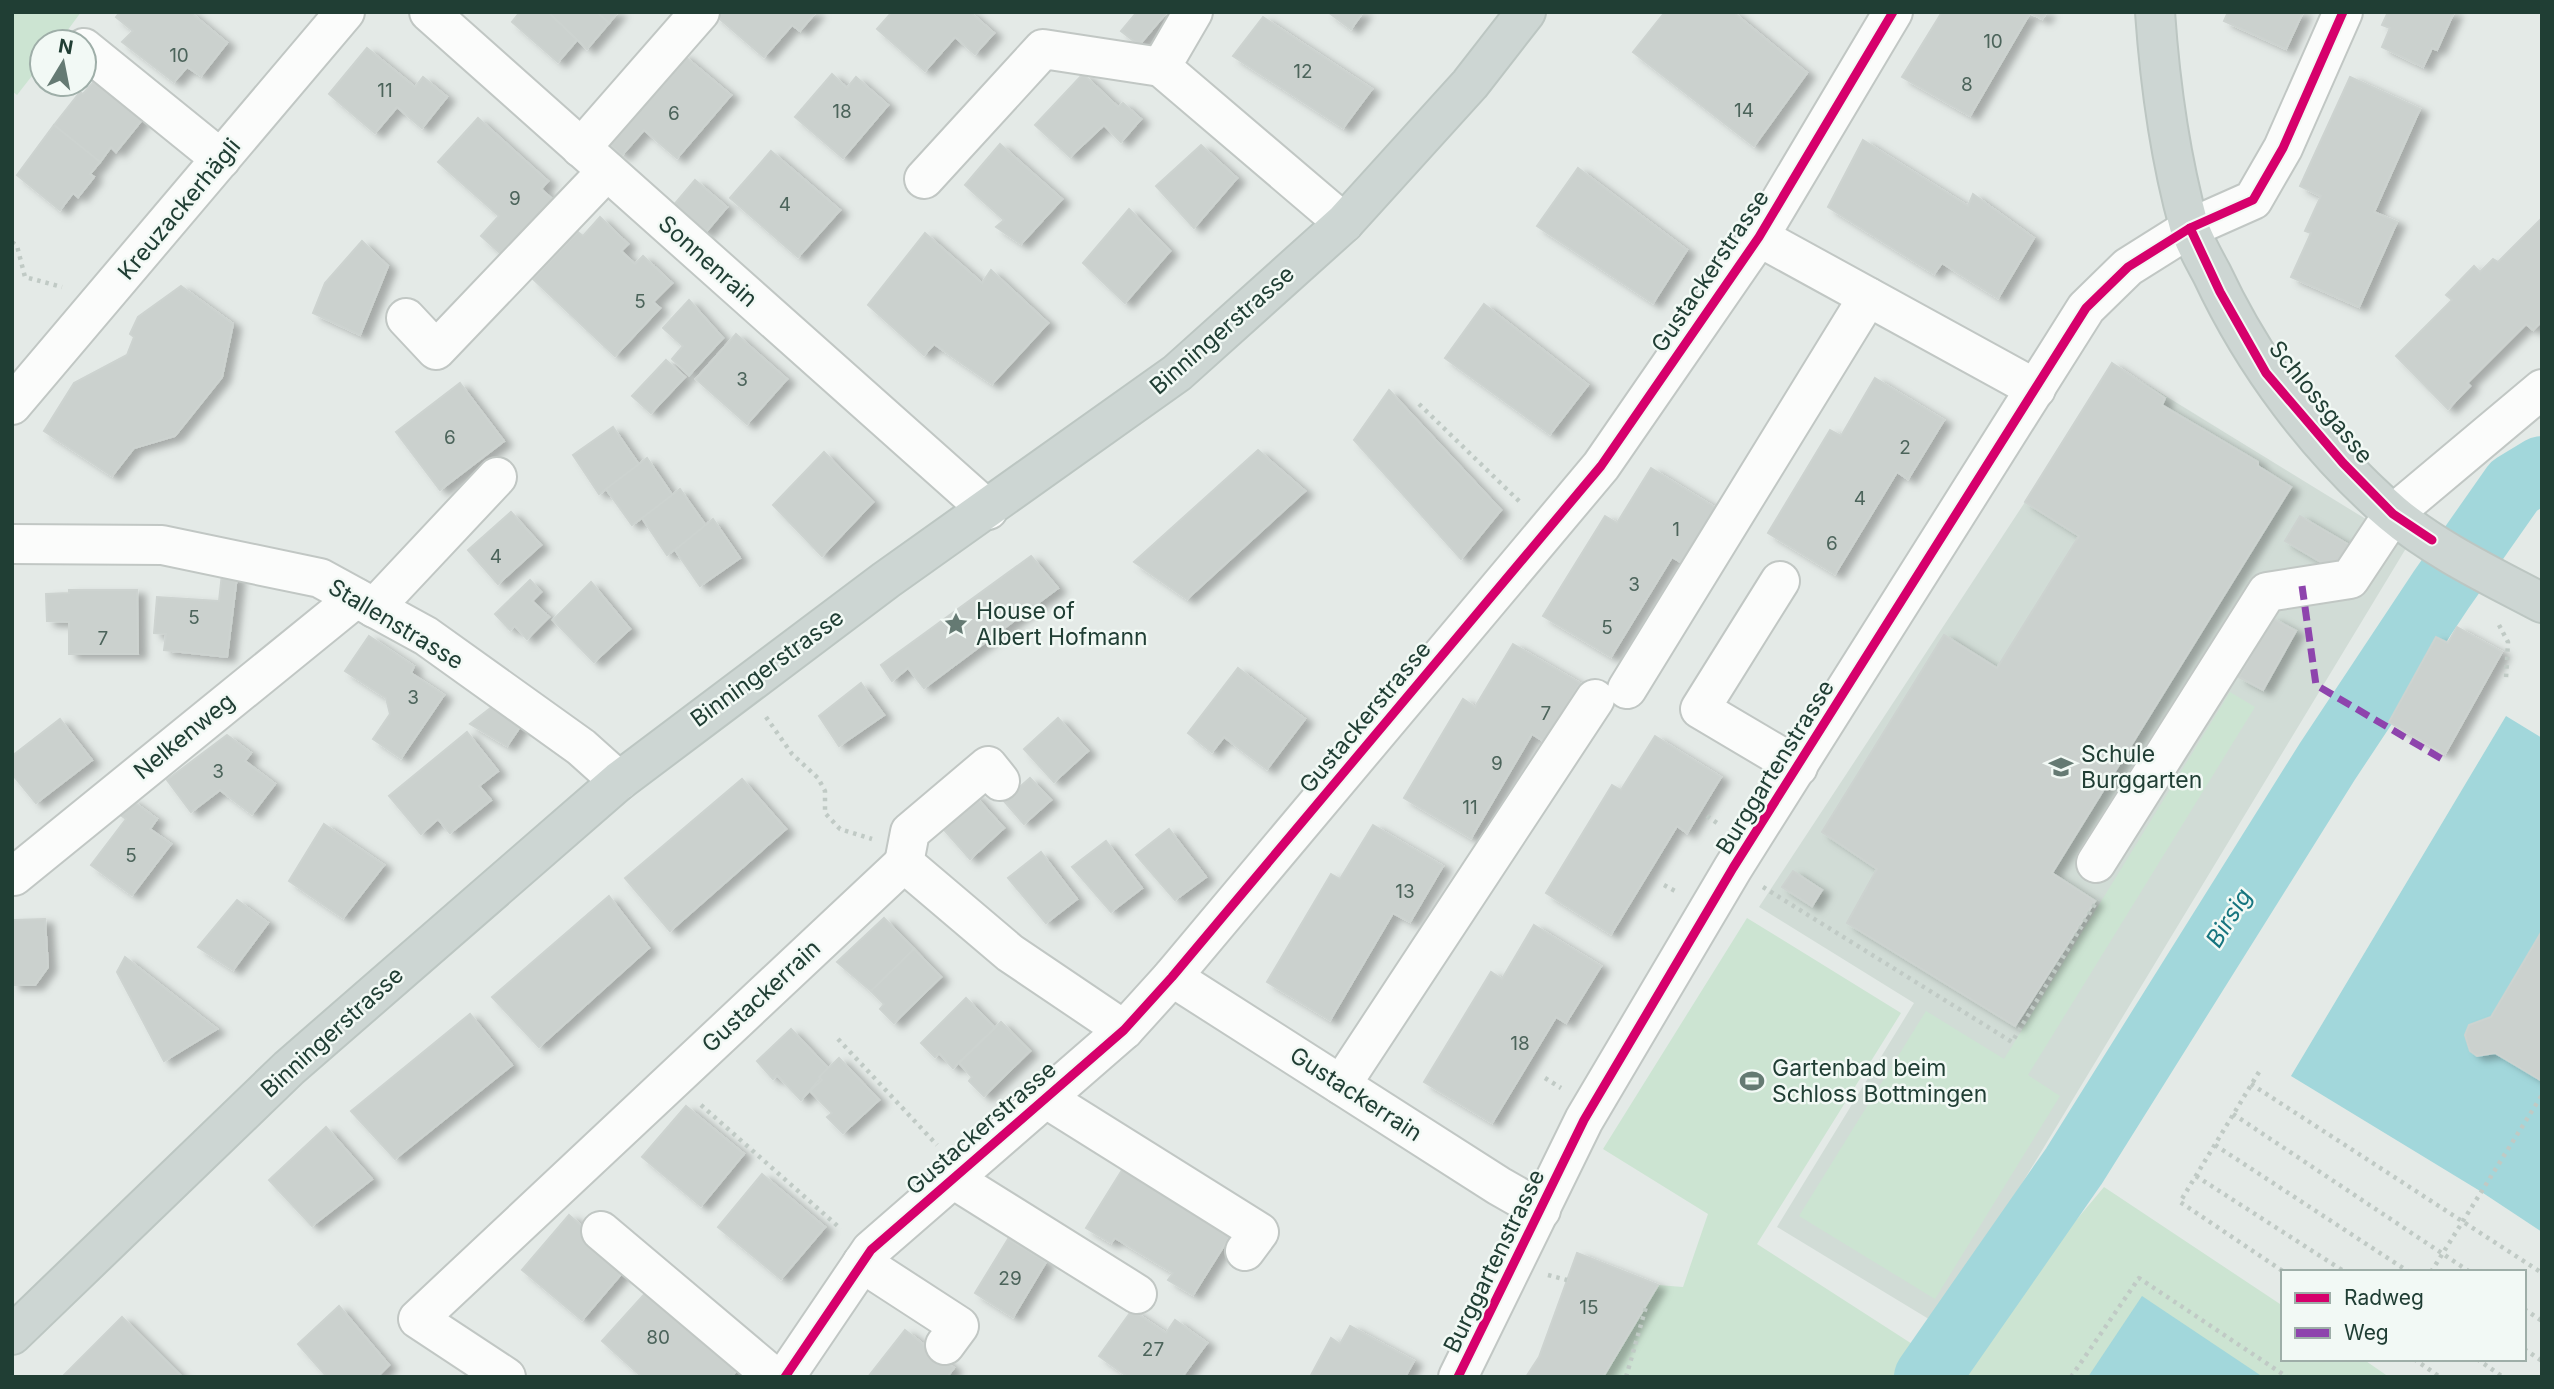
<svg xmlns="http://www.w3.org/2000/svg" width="2554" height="1389" font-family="Inter,sans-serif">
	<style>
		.built { fill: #d1dcd6 }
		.green { fill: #cce4d2 }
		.water { fill: #a2d7db }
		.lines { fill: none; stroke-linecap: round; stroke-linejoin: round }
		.river { stroke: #a2d7db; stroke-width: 66 }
		.building { fill: #cbd1ce; stroke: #cdd3d0; stroke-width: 2; filter: url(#shadow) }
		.minor-casing { stroke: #c1c7c4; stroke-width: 42 }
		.major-casing { stroke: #bcc6c2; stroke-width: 42 }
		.path { stroke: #c0cac5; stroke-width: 4.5; stroke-dasharray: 3.5 5; stroke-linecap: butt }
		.minor { stroke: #fbfcfb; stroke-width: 38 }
		.major { stroke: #cdd6d3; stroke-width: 38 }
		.quiet { stroke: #8e44ad; stroke-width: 7; stroke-dasharray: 14 7; stroke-linecap: butt }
		.cycleway-casing { stroke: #f2f9f5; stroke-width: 13 }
		.cycleway { stroke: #d6006c; stroke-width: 9 }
		.labels { text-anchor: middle; stroke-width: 5; stroke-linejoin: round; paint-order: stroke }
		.number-label { font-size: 19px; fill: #4c645b }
		.street-label { font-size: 23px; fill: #203e34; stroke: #f2f9f5 }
		.poi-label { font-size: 23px; fill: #203e34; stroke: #f2f9f5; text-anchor: start }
		.water-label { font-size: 24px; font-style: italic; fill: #16757f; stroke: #f2f9f5 }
	</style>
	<defs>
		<filter id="shadow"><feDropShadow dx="8" dy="4.5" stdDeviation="3.5" flood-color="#0004"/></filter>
	</defs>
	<rect width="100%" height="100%" fill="#e4eae7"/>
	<!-- built -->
	<polygon class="built" points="2112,363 2408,545 1937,1324 1777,1227 1914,1003 1759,907 2025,502"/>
	<!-- green -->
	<g class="green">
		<polygon points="12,12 81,12 59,42 42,42 42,63 17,95 12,91"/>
		<polygon points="2230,692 2255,707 2028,1075 2060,1096 1935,1299 1799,1216 1926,1011 2004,1059"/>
		<polygon points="1747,918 1901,1013 1757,1244 1951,1369 2104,1187 2283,1306 2283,1359 2363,1359 2389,1377 1526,1377 1539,1357 1577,1253 1658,1285 1683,1287 1708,1214 1603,1149"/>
	</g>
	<!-- water -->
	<g class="water">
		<polygon points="2506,716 2542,738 2542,931 2491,1017 2469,1025 2465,1035 2470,1051 2477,1056 2495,1053 2542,1081 2542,1232 2480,1191 2291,1076"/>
		<polygon points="2142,1296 2263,1377 2088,1377"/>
	</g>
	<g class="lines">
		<!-- river -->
		<polyline class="river" points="1927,1377 2074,1166 2327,762 2441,590 2514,486 2542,469"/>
	</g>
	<!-- building -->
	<g class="building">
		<polygon points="120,12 190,12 227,43 201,76 187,67 174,82 122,42 133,31 116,17"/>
		<polygon points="520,12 548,12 577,40 558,62 512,22"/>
		<polygon points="548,12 597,12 609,23 587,49"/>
		<polygon points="597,12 618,12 609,23"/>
		<polygon points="716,12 816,12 800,31 792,25 764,57 714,14"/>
		<polygon points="892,12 970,12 994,33 975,54 955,37 925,71 877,29"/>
		<polygon points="1137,12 1167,12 1139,45 1121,31"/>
		<polygon points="1328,12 1363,12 1351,29"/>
		<polygon points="1665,12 1733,12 1807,73 1754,146 1633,52"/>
		<polygon points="1942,12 2047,12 2042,19 2030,13 1970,116 1902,77"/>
		<polygon points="2228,12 2303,12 2286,49 2224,21"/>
		<polygon points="2388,12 2454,12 2437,50 2432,48 2423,67 2382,47 2390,28 2382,25"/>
		<polygon points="1263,17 1372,89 1343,128 1233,56"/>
		<polygon points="367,48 415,87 423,77 447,97 422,128 397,107 375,133 329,94"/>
		<polygon points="682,54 731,95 677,158 644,130 622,155 606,141"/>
		<polygon points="832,74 847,88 856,77 888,105 843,158 795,117"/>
		<polygon points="1083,74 1118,107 1123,103 1141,119 1121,142 1104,125 1070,157 1035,125"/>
		<polygon points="2350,77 2420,109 2374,212 2397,222 2359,307 2291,277 2311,233 2305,231 2321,196 2300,186"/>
		<polygon points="97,78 140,113 137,116 142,120 116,152 111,147 100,162 54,125 80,92 83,94"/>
		<polygon points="478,118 548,181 541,189 560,206 510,262 481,236 499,216 438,162"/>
		<polygon points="54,125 100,162 90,174 94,177 78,197 73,193 60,210 17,175"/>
		<polygon points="1863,140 1968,206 1973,194 2034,238 1998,298 1942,263 1934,274 1828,207"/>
		<polygon points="1000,144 1062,199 1021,244 996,227 1004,220 965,185"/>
		<polygon points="1201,145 1237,178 1194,228 1156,186"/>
		<polygon points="771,151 840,210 798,257 730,198"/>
		<polygon points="1578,168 1687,250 1653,303 1537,226"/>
		<polygon points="695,180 727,207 705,233 673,206"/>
		<polygon points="1129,209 1170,251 1125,303 1083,263"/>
		<polygon points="600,217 628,244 621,251 635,264 643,256 672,283 653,302 660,308 615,356 533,279 578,232 583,236"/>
		<polygon points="2542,218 2542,321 2533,330 2526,324 2467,383 2470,386 2448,409 2396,356 2452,300 2446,295 2474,266 2480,272 2493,259 2498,262"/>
		<polygon points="925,233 982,283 991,270 1048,323 992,384 934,344 924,355 868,305"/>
		<polygon points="362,241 388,266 360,335 313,313 325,283"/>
		<polygon points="181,286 233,324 222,377 175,436 134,448 112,476 44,431 74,383 127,355 134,337 130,334 138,317"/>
		<polygon points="689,300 723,338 689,375 672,359 683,346 663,328"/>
		<polygon points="1484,304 1588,385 1550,434 1445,358"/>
		<polygon points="736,334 787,379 747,424 696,379"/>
		<polygon points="666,360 685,377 651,413 632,396"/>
		<polygon points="2112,363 2165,398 2162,405 2258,462 2258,466 2291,487 2052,873 2095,901 2015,1026 1847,923 1877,869 1822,832 1944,635 1997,668 2079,536 2025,502"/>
		<polygon points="1875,378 1944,420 1908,479 1897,472 1835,574 1768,533 1830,430 1841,436"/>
		<polygon points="460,383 504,441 440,490 396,432"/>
		<polygon points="1389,390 1501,510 1461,559 1354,440"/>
		<polygon points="613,427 640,466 599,494 573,455"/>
		<polygon points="1258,450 1305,491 1187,599 1134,562"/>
		<polygon points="824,452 873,502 822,556 773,505"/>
		<polygon points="647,458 673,496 632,525 606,489"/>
		<polygon points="1651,468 1716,508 1682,563 1672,557 1611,657 1543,616 1605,516 1617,523"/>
		<polygon points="680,489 707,527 667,555 642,518"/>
		<polygon points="511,512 541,545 498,584 468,550"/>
		<polygon points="2300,516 2351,546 2336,571 2285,541"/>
		<polygon points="713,519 740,558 700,586 675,550"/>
		<polygon points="1031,556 1058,588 924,688 908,668 892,681 881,665"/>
		<polygon points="222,574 237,576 227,657 164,650 166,634 154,633 157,597 219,601"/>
		<polygon points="530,580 541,592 532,601 549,617 527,639 515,626 510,630 495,614"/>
		<polygon points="591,582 630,629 594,662 553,620"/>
		<polygon points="69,590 137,590 138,654 69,654 69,622 47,621 46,594 69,593"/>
		<polygon points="2272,618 2296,631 2263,690 2239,677"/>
		<polygon points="2457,627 2502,652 2445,754 2389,722 2436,637 2448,643"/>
		<polygon points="369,636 414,666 411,673 444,695 401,758 373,739 390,714 386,698 345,671"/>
		<polygon points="1513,644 1580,683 1545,742 1532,734 1471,838 1404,798 1463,699 1475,707"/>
		<polygon points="1238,668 1305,719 1267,769 1224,737 1212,752 1188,733"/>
		<polygon points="861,683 884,715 839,746 819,716"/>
		<polygon points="497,703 524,721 507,746 470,724"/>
		<polygon points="1058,718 1088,751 1054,782 1024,749"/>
		<polygon points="60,719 92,760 36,803 12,774 12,756"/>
		<polygon points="467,732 498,771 479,786 491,800 450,833 438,819 421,834 389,796"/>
		<polygon points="227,735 251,753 245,761 275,784 252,814 220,790 191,812 167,780"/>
		<polygon points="1655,736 1721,777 1687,833 1677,826 1611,934 1546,893 1612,785 1621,790"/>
		<polygon points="1030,778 1051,800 1024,824 1004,801"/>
		<polygon points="742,779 786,829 670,931 625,878"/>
		<polygon points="973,794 1004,828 970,859 939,824"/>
		<polygon points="130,799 157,819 150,829 171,844 132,895 91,865 126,819 119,814"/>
		<polygon points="324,824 384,865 343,918 289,881"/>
		<polygon points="1373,825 1443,866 1410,922 1393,913 1330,1020 1267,982 1331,874 1340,879"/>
		<polygon points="1169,829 1206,877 1175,900 1136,855"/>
		<polygon points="1106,841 1142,888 1111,912 1072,867"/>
		<polygon points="1041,852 1077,899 1046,923 1008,878"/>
		<polygon points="1793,871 1822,890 1812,906 1782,887"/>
		<polygon points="609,896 649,948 539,1047 492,997"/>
		<polygon points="237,900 268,923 233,970 198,947"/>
		<polygon points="884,918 914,949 871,991 837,962"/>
		<polygon points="45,919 48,967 35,985 12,985 12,920"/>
		<polygon points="1534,925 1601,966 1566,1023 1556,1017 1492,1123 1424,1082 1491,972 1502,979"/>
		<polygon points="2542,931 2542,1081 2495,1053 2477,1056 2470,1051 2465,1035 2469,1025 2491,1017"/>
		<polygon points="914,949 941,977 894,1023 880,1009 884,1004 871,991"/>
		<polygon points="125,957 217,1029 164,1061 117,972"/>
		<polygon points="966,998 995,1028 953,1068 939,1053 935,1057 921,1043"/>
		<polygon points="470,1014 512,1065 395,1159 351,1111"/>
		<polygon points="1001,1022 1030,1051 984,1096 969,1081 972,1077 959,1063"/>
		<polygon points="791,1029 829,1069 801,1100 777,1075 773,1079 757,1061"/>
		<polygon points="839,1058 879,1100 843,1133 827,1117 832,1113 810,1091 822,1080 819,1077"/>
		<polygon points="686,1106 744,1154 701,1206 642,1157"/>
		<polygon points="326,1127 372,1179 312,1226 269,1180"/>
		<polygon points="1127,1162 1235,1228 1193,1295 1168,1280 1173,1273 1115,1238 1111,1243 1086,1228"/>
		<polygon points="762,1174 825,1227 781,1279 718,1227"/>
		<polygon points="569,1215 628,1266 582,1320 522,1270"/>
		<polygon points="1008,1239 1046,1262 1013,1317 975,1293"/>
		<polygon points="1577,1253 1658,1285 1603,1377 1526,1377 1539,1357"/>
		<polygon points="650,1288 739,1368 731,1377 642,1377 602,1341"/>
		<polygon points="339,1306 389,1365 377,1377 327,1377 298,1344"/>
		<polygon points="1132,1310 1166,1333 1175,1320 1207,1343 1182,1377 1128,1377 1099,1356"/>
		<polygon points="122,1317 182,1377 62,1377"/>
		<polygon points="1350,1326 1414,1361 1405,1377 1310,1377 1331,1338 1340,1344"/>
		<polygon points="905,1330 954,1368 947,1377 868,1377"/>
	</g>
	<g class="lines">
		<!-- minor casing -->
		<g class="minor-casing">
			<g id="minor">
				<polyline points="429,12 988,510"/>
				<polyline points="1193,12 1161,67 1344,223"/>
				<polyline points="84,48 221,159"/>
				<polyline points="581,148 700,12"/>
				<polyline points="924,179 1043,49 1161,67"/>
				<polyline points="1759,237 2036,389"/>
				<polyline points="406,318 436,350 607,171"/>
				<polyline points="12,405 345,12"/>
				<polyline points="12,544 162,545 320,578 426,636 581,747 619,781"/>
				<polyline points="1780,581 1700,709 1798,767"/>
				<polyline points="374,608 497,477"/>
				<polyline points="1627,689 1868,297"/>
				<polyline points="904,863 910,832 988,766 1000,781"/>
				<polyline points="2096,863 2267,592 2350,579 2393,514 2542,389"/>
				<polyline points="14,876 356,598"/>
				<polyline points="1172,977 1499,1186 1541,1210"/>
				<polyline points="1341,1085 1595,699"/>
				<polyline points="1045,1098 1259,1232 1245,1251"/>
				<polyline points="953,1179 1137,1294"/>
				<polyline points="601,1231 774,1377"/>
				<polyline points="862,1263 959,1326 945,1345"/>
				<polyline points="506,1377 418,1319 904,863 1010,953 1124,1030"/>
				<polyline points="785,1377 871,1250 1124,1030 1172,977 1601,466 1759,237 1893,12"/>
				<polyline points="1458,1377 1584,1120 1733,868 2086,308 2128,267 2190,228 2253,200 2283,148 2343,12"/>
			</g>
		</g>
		<!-- major casing -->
		<g class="major-casing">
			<g id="major">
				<path d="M 2155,12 C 2160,84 2170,157 2189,226 C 2194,242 2204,259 2212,274 C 2254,364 2317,448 2392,513 C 2434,549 2493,577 2542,603"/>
				<polyline points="12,1335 289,1068 619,781 886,580 1177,373 1344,223 1470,84 1526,12"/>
			</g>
		</g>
		<!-- path -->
		<g class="path">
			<polyline points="12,242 17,246 25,277 62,287"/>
			<polyline points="1419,404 1522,504"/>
			<polyline points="2499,625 2508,642 2506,678"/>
			<polyline points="766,717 792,754 818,778 825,791 825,813 840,829 872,839"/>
			<polyline points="1707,816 1717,823"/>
			<polyline points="1664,885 1677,892"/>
			<polyline points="1763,887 2012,1042 2098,899"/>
			<polyline points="838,1039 937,1145"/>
			<polyline points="2259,1072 2180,1202 2284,1272"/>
			<polyline points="1545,1078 1561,1088"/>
			<polyline points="2251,1084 2542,1273"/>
			<polyline points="701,1105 841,1229"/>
			<polyline points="2233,1114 2470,1272"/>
			<polyline points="2215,1145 2409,1272"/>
			<polyline points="2196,1176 2345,1272"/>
			<polyline points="2431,1272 2542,1095"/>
			<polyline points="1548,1275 1567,1280"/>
			<polyline points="2524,1309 2542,1321"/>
			<polyline points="2524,1349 2542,1361"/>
			<polyline points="2414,1359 2440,1377"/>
			<polyline points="2477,1359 2503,1377"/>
			<polyline points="1626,1377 1646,1307"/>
			<polyline points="2071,1377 2139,1278 2287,1377"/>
		</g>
		<!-- minor -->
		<use href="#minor" class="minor"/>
		<!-- major -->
		<use href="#major" class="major"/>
		<!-- quiet -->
		<polyline class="quiet" points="2302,586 2316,685 2447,762"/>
		<!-- cycleway casing -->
		<g class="cycleway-casing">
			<g id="cycleway">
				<polyline points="2190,228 2220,292 2266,373 2343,463 2393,514 2432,540"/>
				<polyline points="785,1377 871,1250 1124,1030 1172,977 1601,466 1759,237 1893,12"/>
				<polyline points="1458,1377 1584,1120 1733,868 2086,308 2128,267 2190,228 2253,200 2283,148 2343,12"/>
			</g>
		</g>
		<!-- cycleway -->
		<use href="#cycleway" class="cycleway"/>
	</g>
	<!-- icons -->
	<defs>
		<g id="sight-bare" transform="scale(1.89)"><path d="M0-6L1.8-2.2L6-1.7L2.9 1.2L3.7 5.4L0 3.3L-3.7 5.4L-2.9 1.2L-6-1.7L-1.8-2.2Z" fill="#657a73" stroke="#f2f9f5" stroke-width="2.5" paint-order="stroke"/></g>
		<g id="school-bare" transform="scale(1.89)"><path d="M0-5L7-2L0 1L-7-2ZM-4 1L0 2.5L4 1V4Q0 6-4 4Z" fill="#657a73" stroke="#f2f9f5" stroke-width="2.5" paint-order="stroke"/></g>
		<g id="stadium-bare" transform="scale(1.89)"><path d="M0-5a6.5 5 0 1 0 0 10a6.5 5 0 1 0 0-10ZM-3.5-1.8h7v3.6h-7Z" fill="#657a73" stroke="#f2f9f5" stroke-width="2.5" paint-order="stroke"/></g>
	</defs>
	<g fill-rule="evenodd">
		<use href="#sight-bare" x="956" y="624"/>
		<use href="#school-bare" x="2061" y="767"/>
		<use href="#stadium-bare" x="1752" y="1081"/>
	</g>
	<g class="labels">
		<!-- number labels -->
		<g class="number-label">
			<text x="1993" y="48">10</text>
			<text x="179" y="62">10</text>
			<text x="1303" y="78">12</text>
			<text x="1967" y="91">8</text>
			<text x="385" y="97">11</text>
			<text x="1744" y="117">14</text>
			<text x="842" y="118">18</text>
			<text x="674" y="120">6</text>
			<text x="515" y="205">9</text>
			<text x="785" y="211">4</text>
			<text x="640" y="308">5</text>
			<text x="742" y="386">3</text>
			<text x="450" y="444">6</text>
			<text x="1905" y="454">2</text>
			<text x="1860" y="505">4</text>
			<text x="1676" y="536">1</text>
			<text x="1832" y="550">6</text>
			<text x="496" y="563">4</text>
			<text x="1634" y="591">3</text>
			<text x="194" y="624">5</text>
			<text x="1607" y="634">5</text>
			<text x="103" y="645">7</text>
			<text x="413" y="704">3</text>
			<text x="1546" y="720">7</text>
			<text x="1497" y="770">9</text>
			<text x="218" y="778">3</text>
			<text x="1470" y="814">11</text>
			<text x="131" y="862">5</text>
			<text x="1405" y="898">13</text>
			<text x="1520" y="1050">18</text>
			<text x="1010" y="1285">29</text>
			<text x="1589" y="1314">15</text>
			<text x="658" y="1344">80</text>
			<text x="1153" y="1356">27</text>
		</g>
		<!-- street labels -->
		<g class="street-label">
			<text transform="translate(179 209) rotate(-50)" y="8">Kreuzackerhägli</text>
			<text transform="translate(708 261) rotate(42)" y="8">Sonnenrain</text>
			<text transform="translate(1710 271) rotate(-56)" y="8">Gustackerstrasse</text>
			<text transform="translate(1222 330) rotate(-41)" y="8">Binningerstrasse</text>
			<text transform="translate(2321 402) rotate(51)" y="8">Schlossgasse</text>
			<text transform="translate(396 624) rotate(31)" y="8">Stallenstrasse</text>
			<text transform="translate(767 668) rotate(-36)" y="8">Binningerstrasse</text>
			<text transform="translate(1365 717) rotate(-50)" y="8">Gustackerstrasse</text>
			<text transform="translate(184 736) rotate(-39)" y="8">Nelkenweg</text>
			<text transform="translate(1775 767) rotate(-58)" y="8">Burggartenstrasse</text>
			<text transform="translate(761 996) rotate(-43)" y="8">Gustackerrain</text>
			<text transform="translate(332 1032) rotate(-42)" y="8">Binningerstrasse</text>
			<text transform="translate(1356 1094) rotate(33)" y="8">Gustackerrain</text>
			<text transform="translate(981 1128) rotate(-41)" y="8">Gustackerstrasse</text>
			<text transform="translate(1494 1261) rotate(-64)" y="8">Burggartenstrasse</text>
		</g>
		<!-- poi labels -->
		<g class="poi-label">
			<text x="976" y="619">House of<tspan x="976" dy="26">Albert Hofmann</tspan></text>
			<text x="2081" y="762">Schule<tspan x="2081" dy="26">Burggarten</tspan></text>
			<text x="1772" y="1076">Gartenbad beim<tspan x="1772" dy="26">Schloss Bottmingen</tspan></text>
		</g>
		<!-- water labels -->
		<g class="water-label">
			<text transform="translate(2229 918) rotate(-58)" y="8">Birsig</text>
		</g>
	</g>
	<!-- border -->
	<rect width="2554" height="1389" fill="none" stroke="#203e34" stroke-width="28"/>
	<!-- legend -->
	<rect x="2281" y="1270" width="245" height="91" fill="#f2f9f5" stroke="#9eaea8" stroke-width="2"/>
	<rect x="2295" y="1293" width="35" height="10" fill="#d6006c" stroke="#9eaea8" stroke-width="2"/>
	<text x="2344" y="1305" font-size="21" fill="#203e34">Radweg</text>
	<rect x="2295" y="1328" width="35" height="10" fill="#8e44ad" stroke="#9eaea8" stroke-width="2"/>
	<text x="2344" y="1340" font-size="21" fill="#203e34">Weg</text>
	<!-- north arrow -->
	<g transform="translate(63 63) rotate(10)"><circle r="33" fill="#f2f9f5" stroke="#9eaea8" stroke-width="2"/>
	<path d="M0-5L12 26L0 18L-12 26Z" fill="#657a73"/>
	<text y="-10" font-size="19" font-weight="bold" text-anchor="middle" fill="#203e34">N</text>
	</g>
</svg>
